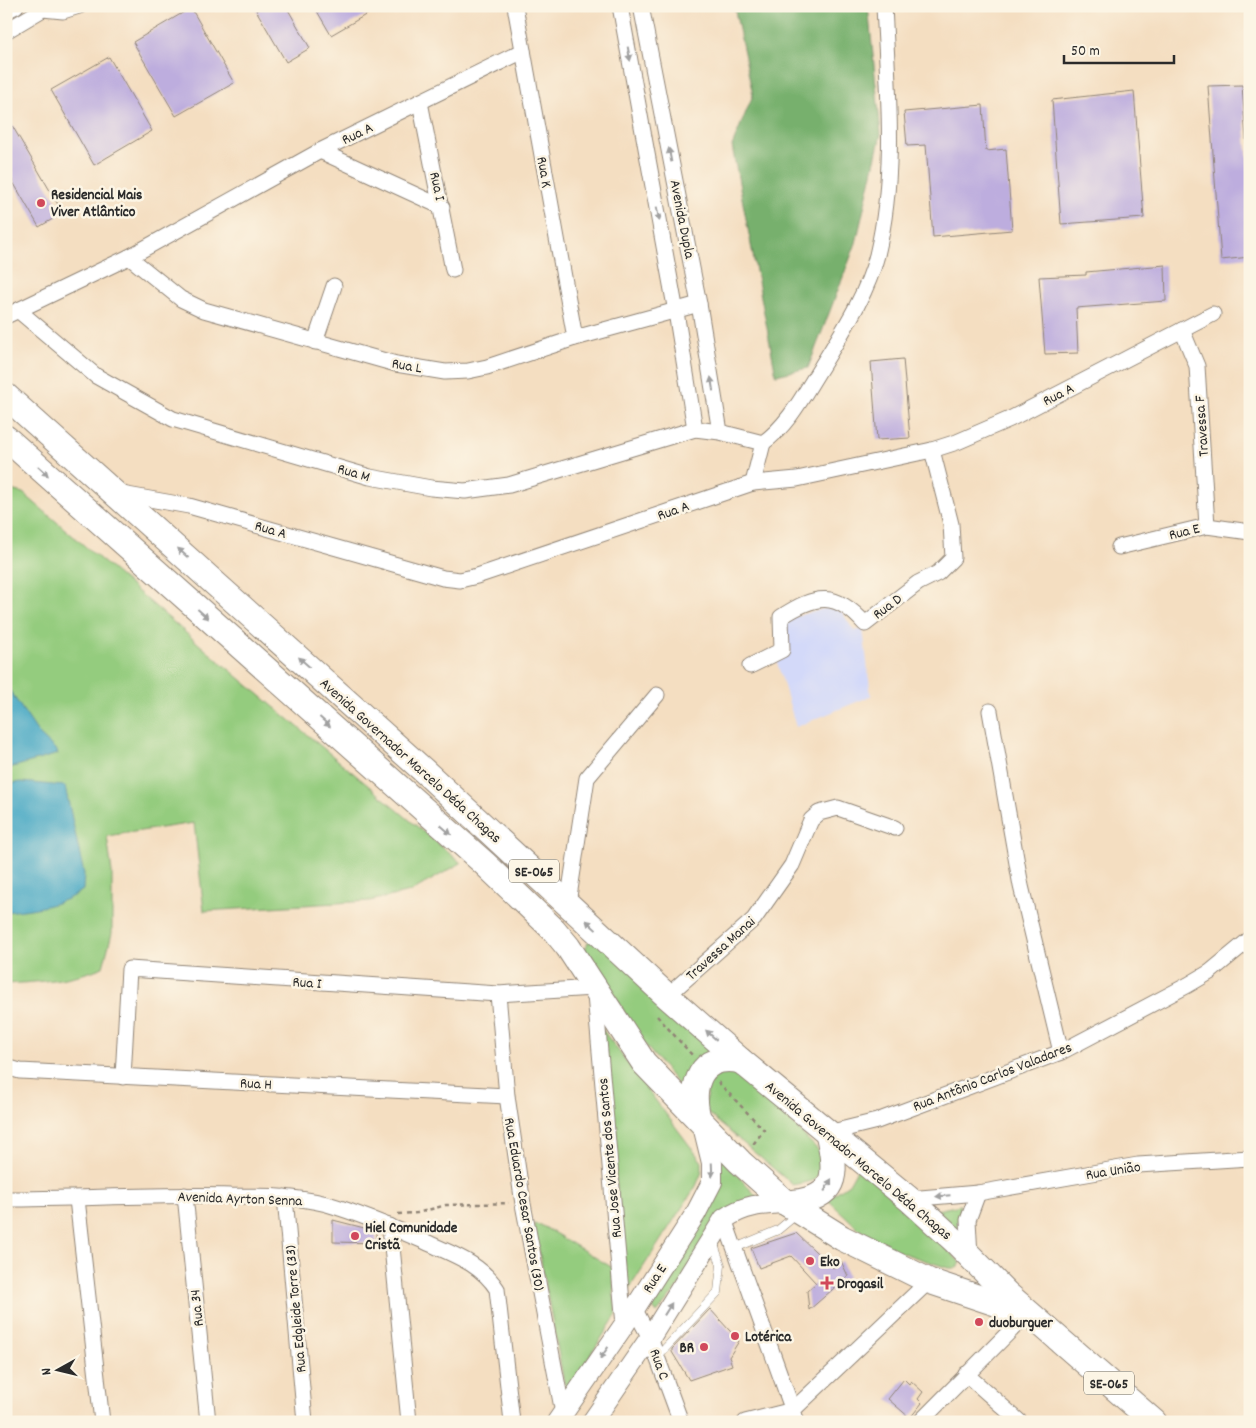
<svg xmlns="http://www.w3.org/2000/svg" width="1256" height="1428" font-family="Dekko,sans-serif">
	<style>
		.built { fill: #d3d9f9 }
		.green { fill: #94cc7e; stroke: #607c54 }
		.forest { fill: #77b06d; stroke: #516e4c }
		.water { fill: #45a7c4; stroke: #386978 }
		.building { fill: #bdadde }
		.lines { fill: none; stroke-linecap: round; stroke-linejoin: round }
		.service-casing { stroke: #908476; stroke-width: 9 }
		.minor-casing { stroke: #908476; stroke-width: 17 }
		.tertiary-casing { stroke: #908476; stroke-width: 22 }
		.primary-casing { stroke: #908476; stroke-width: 27 }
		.path { stroke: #908476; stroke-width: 2.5; stroke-dasharray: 4 4; stroke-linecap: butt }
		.service { stroke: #fff; stroke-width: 8 }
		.minor { stroke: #fff; stroke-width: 15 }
		.tertiary { stroke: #fff; stroke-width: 20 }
		.primary { stroke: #fff; stroke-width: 25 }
		.oneway { fill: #a0a0a0 }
		.poi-dot { fill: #d1495b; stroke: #fcf5e5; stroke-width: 2 }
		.labels { text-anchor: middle; stroke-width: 5; stroke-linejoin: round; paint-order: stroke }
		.shield { fill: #fcf5e5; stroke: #6a6863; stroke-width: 1 }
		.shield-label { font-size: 14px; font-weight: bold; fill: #2b2b2b }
		.street-label { font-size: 15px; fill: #2b2b2b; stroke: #fcf5e5 }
		.poi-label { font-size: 15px; font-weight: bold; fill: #2b2b2b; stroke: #fcf5e5; text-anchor: start }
	</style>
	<rect width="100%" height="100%" fill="#fcf5e5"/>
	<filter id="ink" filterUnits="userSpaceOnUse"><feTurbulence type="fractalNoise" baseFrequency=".02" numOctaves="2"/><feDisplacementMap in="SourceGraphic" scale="10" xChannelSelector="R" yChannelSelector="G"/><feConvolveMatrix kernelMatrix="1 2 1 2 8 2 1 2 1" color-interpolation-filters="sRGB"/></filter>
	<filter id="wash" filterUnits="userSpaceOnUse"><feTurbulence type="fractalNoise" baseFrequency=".0096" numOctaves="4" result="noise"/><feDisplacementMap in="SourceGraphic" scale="20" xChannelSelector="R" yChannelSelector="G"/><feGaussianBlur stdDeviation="1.12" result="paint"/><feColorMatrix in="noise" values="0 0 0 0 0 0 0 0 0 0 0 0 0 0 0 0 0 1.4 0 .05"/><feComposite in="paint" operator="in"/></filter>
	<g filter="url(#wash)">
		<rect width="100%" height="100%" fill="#f4dec1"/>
		<!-- built -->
		<polygon class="built" points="826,608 833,608 842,612 854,631 863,629 871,696 796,727 777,662 790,651 785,638 784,625 790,618"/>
		<!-- green -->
		<g class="green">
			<path d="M 6,489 L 23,493 L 207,651 L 461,863 L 410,892 L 369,901 L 204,911 L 194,823 L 107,836 L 112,873 L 112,933 L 103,967 C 73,980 39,982 6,984 Z"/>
			<polygon points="592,935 718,1052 689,1098 637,1035 607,981 583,953"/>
			<polygon points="602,1029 702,1162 702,1172 696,1186 627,1292"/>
			<polygon points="712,1068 733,1068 780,1111 821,1153 821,1172 812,1181 793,1185 704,1110"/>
			<polygon points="710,1145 759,1199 749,1200 657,1313 647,1300 714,1192"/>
			<polygon points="859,1166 961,1263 957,1268 948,1268 894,1250 860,1230 827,1199 849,1184"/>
			<polygon points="960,1205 960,1235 937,1210"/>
			<polygon points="534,1224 541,1225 613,1268 614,1296 617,1314 566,1393"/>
		</g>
		<!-- forest -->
		<polygon class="forest" points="734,6 868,6 881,134 856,243 808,368 776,375 732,146 753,95"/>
		<!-- water -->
		<g class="water">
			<polygon points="6,685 39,734 57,751 58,754 6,769"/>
			<path d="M 21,782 L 65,786 L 84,874 L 83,890 C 60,906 34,909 6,912 L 6,784 Z"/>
		</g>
		<g id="blocks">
			<!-- building -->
			<g class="building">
				<polygon points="264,6 286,6 310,48 286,62 256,10"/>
				<polygon points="314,6 381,6 331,35"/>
				<polygon points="191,8 234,83 176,116 133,42"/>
				<polygon points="109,57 152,131 94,165 51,90"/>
				<polygon points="1242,85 1250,192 1250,257 1221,260 1208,86"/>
				<polygon points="1134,91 1144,218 1061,224 1052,100"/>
				<polygon points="983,105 986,151 1006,149 1012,230 933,237 926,145 907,146 904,112"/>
				<polygon points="6,115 63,213 39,227 9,175 12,173 6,163"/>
				<polygon points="1165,265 1166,301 1076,308 1078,353 1045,354 1039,277 1086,275 1086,272"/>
				<polygon points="903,359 910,438 877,440 871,362"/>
				<polygon points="333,1220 376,1231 376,1243 333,1242"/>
				<polygon points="796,1233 833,1268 841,1261 848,1276 809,1310 807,1291 816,1283 791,1256 759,1268 751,1248"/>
				<polygon points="710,1309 739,1341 729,1357 732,1365 689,1380 672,1352 672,1349"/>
				<polygon points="904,1379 909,1384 911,1381 923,1392 918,1399 922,1403 910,1418 888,1399"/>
			</g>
		</g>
	</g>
	<g filter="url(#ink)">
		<use href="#blocks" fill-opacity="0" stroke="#908476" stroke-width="1"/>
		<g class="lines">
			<!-- service casing -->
			<g class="service-casing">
				<g id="service">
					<polyline points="735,1248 778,1230 796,1215"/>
					<polyline points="657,1357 718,1292 721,1265 713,1242"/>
				</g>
			</g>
			<!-- minor casing -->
			<g class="minor-casing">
				<g id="minor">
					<polyline points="515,6 575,338"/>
					<polyline points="620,6 676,312 695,429"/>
					<polyline points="641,6 699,304 720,432"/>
					<polyline points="6,11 16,6"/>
					<polyline points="6,31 43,9 63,11 79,6"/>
					<polyline points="420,102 453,270"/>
					<polyline points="320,151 442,207"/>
					<polyline points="129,257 181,299 204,310 396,364 445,372 468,371 487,367 575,338 699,304"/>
					<path d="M 19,311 L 96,376 L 173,419 L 370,477 L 431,488 L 465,491 L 509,485 L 695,429 L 720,432 L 763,443 C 789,424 803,396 820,369 C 841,334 867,295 877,255 C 897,172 888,90 884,6"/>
					<polyline points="6,316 129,257 320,151 523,51"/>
					<polyline points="1182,330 1197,366 1207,526"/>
					<polyline points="315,342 334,286"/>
					<polyline points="753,483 763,443"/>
					<polyline points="116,493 189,506 443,578 460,580 477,576 753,483 797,479 932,450 957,442 1010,419 1213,314"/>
					<polyline points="1119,547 1207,526 1250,532"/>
					<path d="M 750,666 L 782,650 L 781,617 C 816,594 836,591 865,624 L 918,583 L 938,573 L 953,558 L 951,524 L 932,450"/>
					<polyline points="990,711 1021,886 1061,1052"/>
					<polyline points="568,903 587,778 657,695"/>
					<polyline points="498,994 507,1096 523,1204 563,1413"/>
					<polyline points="595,995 624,1325"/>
					<polyline points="667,996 754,919 792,865 811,820 819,813 838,808 895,828"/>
					<polyline points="6,1067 20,1071 507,1096"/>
					<polyline points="123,1077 129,969 498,994 593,988"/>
					<polyline points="828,1133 877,1121 1061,1052 1188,985 1210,972 1250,939"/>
					<polyline points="185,1195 208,1422"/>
					<polyline points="285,1197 305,1422"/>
					<path d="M 6,1199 C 81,1199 155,1194 230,1196 C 262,1196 296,1196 327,1204 C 361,1214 394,1228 426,1242 C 454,1255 480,1263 497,1289 L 512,1422"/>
					<polyline points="77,1199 102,1422"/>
					<polyline points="909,1199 978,1193 1138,1165 1250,1158"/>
					<polyline points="724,1219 797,1422"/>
					<polyline points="390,1226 409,1422"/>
					<polyline points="970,1256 968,1220 978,1193"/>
					<polyline points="634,1308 650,1338 681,1422"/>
					<polyline points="966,1374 1020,1422"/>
					<polyline points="745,1422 793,1410 929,1281"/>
					<polyline points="920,1422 1022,1319"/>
				</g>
			</g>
			<!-- tertiary casing -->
			<g class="tertiary-casing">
				<g id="tertiary">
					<polyline points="557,1422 624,1325 696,1213 712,1182 712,1163 702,1122"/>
					<path d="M 592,1422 L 650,1338 L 724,1219 C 744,1205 762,1204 786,1203"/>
				</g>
			</g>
			<!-- primary casing -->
			<g class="primary-casing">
				<g id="primary">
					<polyline points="6,396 423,770 667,996 741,1061 909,1199 955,1241 1007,1294 1154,1422"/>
					<polyline points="6,438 484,863 554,930 568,947 644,1063 740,1162 786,1203 842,1238 929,1281 998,1304 1019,1317"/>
					<path d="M 698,1118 C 690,1085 700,1052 741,1061"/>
					<path d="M 786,1203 C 838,1200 838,1176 828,1133"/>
				</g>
			</g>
			<!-- path -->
			<g class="path">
				<polyline points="657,1016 692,1055"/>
				<polyline points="718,1082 764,1130 751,1147"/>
				<polyline points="398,1214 417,1213 446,1205 509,1203"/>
			</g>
			<!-- service -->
			<use href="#service" class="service"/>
			<!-- minor -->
			<use href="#minor" class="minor"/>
			<!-- tertiary -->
			<use href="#tertiary" class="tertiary"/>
			<!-- primary -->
			<use href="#primary" class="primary"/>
		</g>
		<!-- one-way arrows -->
		<defs><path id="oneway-solid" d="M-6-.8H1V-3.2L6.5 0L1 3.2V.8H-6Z" transform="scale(1.25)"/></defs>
		<g class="oneway">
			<use href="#oneway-solid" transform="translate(629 54) rotate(80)"/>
			<use href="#oneway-solid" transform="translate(670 155) rotate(-101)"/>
			<use href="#oneway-solid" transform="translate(658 214) rotate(80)"/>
			<use href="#oneway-solid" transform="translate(712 384) rotate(-99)"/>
			<use href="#oneway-solid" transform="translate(43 471) rotate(42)"/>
			<use href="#oneway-solid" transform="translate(183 553) rotate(-138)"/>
			<use href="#oneway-solid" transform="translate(203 614) rotate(42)"/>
			<use href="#oneway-solid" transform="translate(304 662) rotate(-138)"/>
			<use href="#oneway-solid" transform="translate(325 722) rotate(42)"/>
			<use href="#oneway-solid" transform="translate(446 830) rotate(41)"/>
			<use href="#oneway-solid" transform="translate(591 925) rotate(-137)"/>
			<use href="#oneway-solid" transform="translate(711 1035) rotate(-138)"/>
			<use href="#oneway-solid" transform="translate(712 1170) rotate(88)"/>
			<use href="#oneway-solid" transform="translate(828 1185) rotate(-60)"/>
			<use href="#oneway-solid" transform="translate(943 1196) rotate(175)"/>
			<use href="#oneway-solid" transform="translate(668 1309) rotate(-58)"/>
			<use href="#oneway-solid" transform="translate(604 1353) rotate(125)"/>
		</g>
	</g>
	<!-- markers -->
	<g class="poi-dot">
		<circle cx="41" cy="203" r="5"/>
		<circle cx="355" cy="1236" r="5"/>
		<circle cx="810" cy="1261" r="5"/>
		<path d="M824.5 1275.5h5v5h5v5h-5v5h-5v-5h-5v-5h5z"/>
		<circle cx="979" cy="1322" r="5"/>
		<circle cx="735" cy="1336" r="5"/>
		<circle cx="704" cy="1347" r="5"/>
	</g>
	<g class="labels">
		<!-- shield labels -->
		<g class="shield">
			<rect x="509" y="859.5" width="50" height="23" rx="4"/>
			<rect x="1084" y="1371.5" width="50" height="23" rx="4"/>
		</g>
		<g class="shield-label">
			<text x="534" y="876">SE-065</text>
			<text x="1109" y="1388">SE-065</text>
		</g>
		<!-- street labels -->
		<g class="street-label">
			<text transform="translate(357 133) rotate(-26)" y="5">Rua A</text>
			<text transform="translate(545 172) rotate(80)" y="5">Rua K</text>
			<text transform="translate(438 186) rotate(78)" y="5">Rua I</text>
			<text transform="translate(683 219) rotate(79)" y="5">Avenida Dupla</text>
			<text transform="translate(407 365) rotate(10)" y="5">Rua L</text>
			<text transform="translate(1058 394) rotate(-27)" y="5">Rua A</text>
			<text transform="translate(1201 426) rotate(-94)" y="5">Travessa F</text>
			<text transform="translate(354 472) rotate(16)" y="5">Rua M</text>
			<text transform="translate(673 510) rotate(-19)" y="5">Rua A</text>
			<text transform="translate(271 529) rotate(16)" y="5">Rua A</text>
			<text transform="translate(1184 531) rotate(-14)" y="5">Rua E</text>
			<text transform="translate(887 606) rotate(-37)" y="5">Rua D</text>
			<text transform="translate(411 760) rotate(42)" y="5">Avenida Governador Marcelo Déda Chagas</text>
			<text transform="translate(720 948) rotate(-42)" y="5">Travessa Manai</text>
			<text transform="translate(307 982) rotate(4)" y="5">Rua I</text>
			<text transform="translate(992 1076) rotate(-21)" y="5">Rua Antônio Carlos Valadares</text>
			<text transform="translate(256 1083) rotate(3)" y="5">Rua H</text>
			<text transform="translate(609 1158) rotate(-95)" y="5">Rua Jose Vicente dos Santos</text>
			<text transform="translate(859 1160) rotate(40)" y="5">Avenida Governador Marcelo Déda Chagas</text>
			<text transform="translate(1113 1170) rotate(-9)" y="5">Rua União</text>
			<text transform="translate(240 1198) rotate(2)" y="5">Avenida Ayrton Senna</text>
			<text transform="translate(525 1204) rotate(80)" y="5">Rua Eduardo Cesar Santos (30)</text>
			<text transform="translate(654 1278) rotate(-57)" y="5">Rua E</text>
			<text transform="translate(196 1308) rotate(-96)" y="5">Rua 34</text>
			<text transform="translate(295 1309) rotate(-95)" y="5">Rua Edgleide Torre (33)</text>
			<text transform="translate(660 1364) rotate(70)" y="5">Rua C</text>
		</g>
		<!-- poi labels -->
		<g class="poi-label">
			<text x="51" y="199">Residencial Mais<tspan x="51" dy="17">Viver Atlântico</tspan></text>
			<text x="365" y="1232">Hiel Comunidade<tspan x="365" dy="17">Cristã</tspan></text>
			<text x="820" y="1266">Eko</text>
			<text x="837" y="1288">Drogasil</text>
			<text x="989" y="1327">duoburguer</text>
			<text x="745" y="1341">Lotérica</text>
			<text x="694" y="1352" text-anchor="end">BR</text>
		</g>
	</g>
	<!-- margin -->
	<rect width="1256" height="1428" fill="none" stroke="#fcf5e5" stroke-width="25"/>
	<!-- north arrow -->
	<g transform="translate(58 1370) rotate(262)" stroke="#fcf5e5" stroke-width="4" paint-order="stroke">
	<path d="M0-4L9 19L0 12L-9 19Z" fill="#2b2b2b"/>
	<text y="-8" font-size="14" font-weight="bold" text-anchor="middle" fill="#2b2b2b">N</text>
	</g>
	<!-- scale -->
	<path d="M1064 55v8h110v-8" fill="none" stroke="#2b2b2b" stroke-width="2.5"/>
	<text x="1071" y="55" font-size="15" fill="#2b2b2b" stroke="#fcf5e5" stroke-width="4" paint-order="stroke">50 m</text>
</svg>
